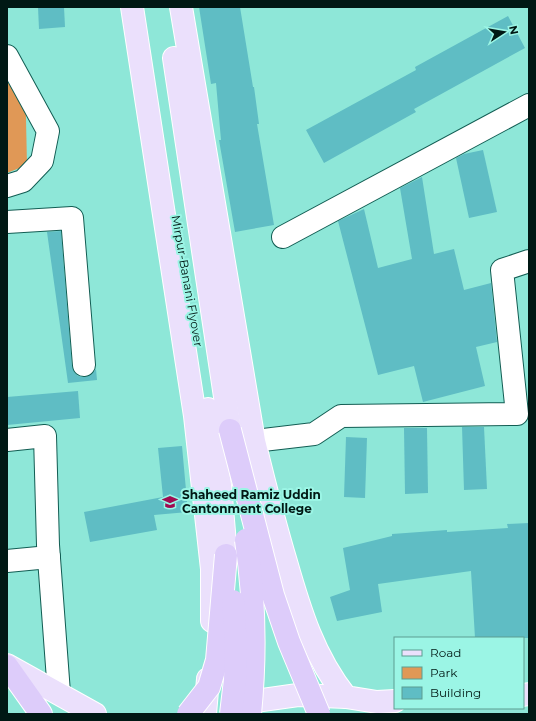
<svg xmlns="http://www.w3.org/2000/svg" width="536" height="721" font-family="Montserrat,sans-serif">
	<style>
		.green { fill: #e09856 }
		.building { fill: #5fbdc4 }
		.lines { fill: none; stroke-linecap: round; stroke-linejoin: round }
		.minor-casing { stroke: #125d53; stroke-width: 24 }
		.major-casing { stroke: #fff; stroke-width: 24 }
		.highway-casing { stroke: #fff; stroke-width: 24 }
		.minor { stroke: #fff; stroke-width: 22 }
		.major { stroke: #ebe0fc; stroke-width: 22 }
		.highway { stroke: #ddccfa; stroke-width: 22 }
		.highway-bridge-casing { stroke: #fff; stroke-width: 24; stroke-linecap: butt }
		.highway-bridge { stroke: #ddccfa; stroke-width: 22 }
		.labels { text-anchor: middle; stroke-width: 4; stroke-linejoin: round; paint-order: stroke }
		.street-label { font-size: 12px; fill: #001814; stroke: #9bf5e5 }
		.poi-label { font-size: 12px; font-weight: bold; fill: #001814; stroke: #9bf5e5; text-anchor: start }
	</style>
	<rect width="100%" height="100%" fill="#8ee7d8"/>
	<!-- green -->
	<polygon class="green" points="7,45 25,74 27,165 7,173"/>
	<!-- building -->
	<g class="building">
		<polygon points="38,7 64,7 65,27 39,29"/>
		<polygon points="199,7 240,7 253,87 254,87 259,124 257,124 274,225 235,232 219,140 221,140 216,83 211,84"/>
		<polygon points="508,16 525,48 414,109 416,112 324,163 306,130 416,70 415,67"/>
		<polygon points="483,150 497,212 469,218 456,158 464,154"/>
		<polygon points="422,177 434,254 454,249 464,290 491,283 497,342 476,347 485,386 423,402 414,366 378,375 338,221 364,209 378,268 412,259 400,188"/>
		<polygon points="61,231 72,366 74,372 78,376 85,377 91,375 96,369 97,380 68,383 47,232"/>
		<polygon points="78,391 80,418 7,425 7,397"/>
		<polygon points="462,427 484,427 487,489 464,490"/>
		<polygon points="404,428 427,428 428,493 405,494"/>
		<polygon points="346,437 367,438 365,498 344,497"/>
		<polygon points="182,446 188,512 154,515 157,530 90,542 84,512 163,497 158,448"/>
		<polygon points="529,523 529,638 475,638 471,571 378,584 382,612 337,621 330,597 350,590 343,548 392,536 392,534 447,530 447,532 508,528 507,524"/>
	</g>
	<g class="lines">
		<!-- minor casing -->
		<g class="minor-casing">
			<g id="minor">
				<polyline points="7,56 48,131 42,161 23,181 7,186"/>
				<polyline points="7,222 72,218 84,365"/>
				<polyline points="283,237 529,105"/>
				<polyline points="7,440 45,436 48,545 59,693"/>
				<polyline points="254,441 314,434 341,416 517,414 502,270 529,261"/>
				<polyline points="7,561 49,557"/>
			</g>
		</g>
		<!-- major casing -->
		<g class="major-casing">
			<g id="major">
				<polyline points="132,7 195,416 212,569 212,621"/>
				<path d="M 181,7 L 254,441 C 264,482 274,522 286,562 C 300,611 314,657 346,697 L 377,702 L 395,701"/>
				<polyline points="174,58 230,430"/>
				<polyline points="208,409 220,485 226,555"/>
				<polyline points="7,665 95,714"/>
				<polyline points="523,695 529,694"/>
				<polyline points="235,710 255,701 298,695 346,697"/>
				<polyline points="205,714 208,679"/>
			</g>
		</g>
		<!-- highway casing -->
		<g class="highway-casing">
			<polyline id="highway" points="7,666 41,714"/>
		</g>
		<!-- minor -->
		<use href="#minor" class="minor"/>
		<!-- major -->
		<use href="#major" class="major"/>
		<!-- highway -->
		<use href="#highway" class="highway"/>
		<!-- highway-bridge casing -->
		<g class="highway-bridge-casing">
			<g id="highway-bridge">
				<polyline points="230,430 273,595 289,642 319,714"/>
				<path d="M 246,540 C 255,600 256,654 250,714"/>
				<polyline points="188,714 209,687 217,660 226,555"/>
				<polyline points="231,714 235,680 236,644 233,601"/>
			</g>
		</g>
		<!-- highway-bridge -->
		<use href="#highway-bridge" class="highway-bridge"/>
	</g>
	<!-- icons -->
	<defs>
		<g id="university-bare" transform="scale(1.2)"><path d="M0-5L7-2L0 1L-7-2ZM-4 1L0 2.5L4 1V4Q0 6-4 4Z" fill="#a00b51" stroke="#9bf5e5" stroke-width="2.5" paint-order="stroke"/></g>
	</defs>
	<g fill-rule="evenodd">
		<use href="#university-bare" x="170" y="502"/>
	</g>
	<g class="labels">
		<!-- street labels -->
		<g class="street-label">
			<text transform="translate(187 281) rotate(80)" y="4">Mirpur-Banani Flyover</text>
		</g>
		<!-- poi labels -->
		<g class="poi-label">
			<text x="182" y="499">Shaheed Ramiz Uddin<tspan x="182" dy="14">Cantonment College</tspan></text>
		</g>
	</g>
	<!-- border -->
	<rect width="536" height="721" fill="none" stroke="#001814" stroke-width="16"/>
	<!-- legend -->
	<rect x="394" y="637" width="130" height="72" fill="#9bf5e5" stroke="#5d9d91"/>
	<rect x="402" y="650" width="20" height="6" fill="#ebe0fc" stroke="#5d9d91"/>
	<text x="430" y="657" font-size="12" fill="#001814">Road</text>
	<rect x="402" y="667" width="20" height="12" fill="#e09856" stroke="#5d9d91"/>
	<text x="430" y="677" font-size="12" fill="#001814">Park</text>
	<rect x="402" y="687" width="20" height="12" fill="#5fbdc4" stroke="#5d9d91"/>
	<text x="430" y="697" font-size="12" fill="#001814">Building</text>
	<!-- north arrow -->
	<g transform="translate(504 32) rotate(78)" stroke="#9bf5e5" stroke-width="3" paint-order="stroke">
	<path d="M0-3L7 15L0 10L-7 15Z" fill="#001814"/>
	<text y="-6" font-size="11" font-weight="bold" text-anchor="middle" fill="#001814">N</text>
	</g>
</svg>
